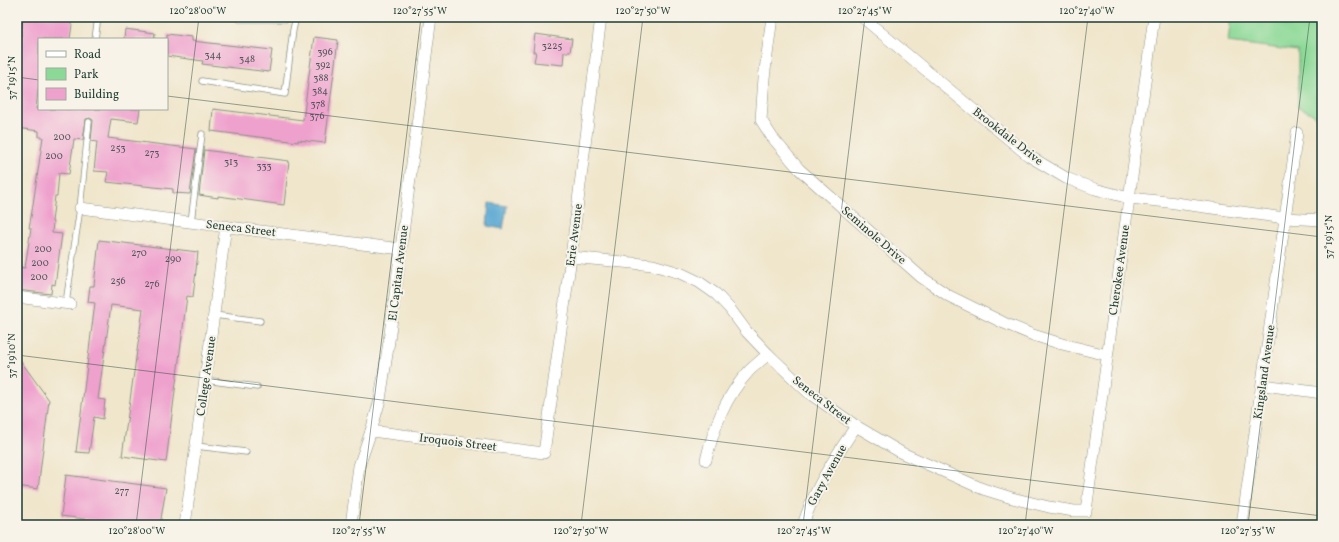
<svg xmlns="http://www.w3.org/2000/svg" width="1339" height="542" font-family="Vollkorn,serif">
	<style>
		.green { fill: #8cd997; stroke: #568b66 }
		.water { fill: #59a7d2; stroke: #3c7283 }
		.building { fill: #efa1ce }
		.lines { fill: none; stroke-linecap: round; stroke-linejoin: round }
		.service-casing { stroke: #889280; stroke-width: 7 }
		.minor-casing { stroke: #889280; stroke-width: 12 }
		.service { stroke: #fff; stroke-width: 5.5 }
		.minor { stroke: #fff; stroke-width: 11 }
		.ticks { fill: none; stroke: #1f3d34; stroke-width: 1; stroke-opacity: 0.45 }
		.labels { text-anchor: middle; stroke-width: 4; stroke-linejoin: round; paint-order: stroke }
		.number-label { font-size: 10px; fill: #53565a }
		.street-label { font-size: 12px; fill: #1f3d34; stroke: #f7f3e8 }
		.neatline { fill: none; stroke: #1f3d34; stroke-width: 1.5 }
		.ticks-label { font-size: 10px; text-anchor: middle; fill: #1f3d34 }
	</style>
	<rect width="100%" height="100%" fill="#f7f3e8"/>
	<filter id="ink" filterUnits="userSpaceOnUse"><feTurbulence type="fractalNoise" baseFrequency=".025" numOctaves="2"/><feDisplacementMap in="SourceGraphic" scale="8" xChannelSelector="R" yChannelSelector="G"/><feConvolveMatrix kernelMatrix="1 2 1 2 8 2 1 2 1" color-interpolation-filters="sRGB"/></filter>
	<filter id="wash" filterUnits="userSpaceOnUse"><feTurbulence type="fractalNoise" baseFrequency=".012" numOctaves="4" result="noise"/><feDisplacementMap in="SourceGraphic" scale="16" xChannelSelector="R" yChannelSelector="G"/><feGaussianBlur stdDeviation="0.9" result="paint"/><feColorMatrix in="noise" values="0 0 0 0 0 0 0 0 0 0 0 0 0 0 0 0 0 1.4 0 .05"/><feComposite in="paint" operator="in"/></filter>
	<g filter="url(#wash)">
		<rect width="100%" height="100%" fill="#f0e6cc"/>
		<!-- green -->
		<path class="green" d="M 1231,17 L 1322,17 L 1322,129 C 1316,115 1313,112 1298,108 L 1298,51 L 1228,42 Z"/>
		<!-- water -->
		<polygon class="water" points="489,203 507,206 503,229 487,226"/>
		<g id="blocks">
			<!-- building -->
			<g class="building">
				<polygon points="23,17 73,17 70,39 39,39 39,82 36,109 140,109 138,122 111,119 108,138 196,149 190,194 173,193 173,189 106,182 108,172 94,171 97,142 91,141 93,120 90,118 86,119 83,140 74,139 69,174 59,173 57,196 55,196 52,222 53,222 52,233 62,234 55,285 52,284 51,294 17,290 17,267 25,268 31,228 29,228 32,211 43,137 39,137 39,131 17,128 17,59 19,36 21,36 21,29 22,29"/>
				<polygon points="125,29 155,33 154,39 124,39"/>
				<polygon points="167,34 192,37 192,41 272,50 269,72 202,64 203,61 167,56"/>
				<polygon points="535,34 572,39 570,52 564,52 563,65 534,62 536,52 533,52"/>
				<polygon points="314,37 338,40 325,143 298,140 298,142 211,131 213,109 303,120"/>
				<polygon points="204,150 289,161 284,205 218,196 218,198 199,195"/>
				<polygon points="99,240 198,252 193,297 187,296 166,462 122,456 143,309 111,305 98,399 105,400 103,419 94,417 89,453 76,452 95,303 88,302 90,286 94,286"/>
				<polygon points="17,356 49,400 38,489 17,486"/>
				<polygon points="66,475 166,488 160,525 131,525 61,516"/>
			</g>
		</g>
	</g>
	<g filter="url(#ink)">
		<use href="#blocks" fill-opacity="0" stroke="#889280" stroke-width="1"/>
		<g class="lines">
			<!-- service casing -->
			<g class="service-casing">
				<g id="service">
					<polyline points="95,39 98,17"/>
					<polyline points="202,81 285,94 293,30 296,17"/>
					<polyline points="191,222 202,134"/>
					<polyline points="66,303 80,208 89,122"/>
					<polyline points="214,315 260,321"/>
					<polyline points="205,380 257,387"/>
					<polyline points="196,446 246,452"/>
				</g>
			</g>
			<!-- minor casing -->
			<g class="minor-casing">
				<g id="minor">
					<polyline points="241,17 284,17"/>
					<polyline points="772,17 764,78 761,120 772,137 799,169 921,277 949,296 1004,323 1033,335 1062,344 1107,355"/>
					<polyline points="862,17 1029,156 1066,178 1095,189 1129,198 1168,202 1285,218 1322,220"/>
					<polyline points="80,208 401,249"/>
					<polyline points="571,257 653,265 680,273 699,282 716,294 730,309 747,332 768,354 809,393 856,426 902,453 983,489 1012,498 1049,507 1074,511 1086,511 1154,17"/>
					<polyline points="17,297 70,304"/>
					<polyline points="1263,385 1322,393"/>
					<polyline points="371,431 544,453 571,257 601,17"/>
					<path d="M 706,460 C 714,427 725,397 749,371 C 755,365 762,360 768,354"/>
					<polyline points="185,525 226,226"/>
					<polyline points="351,525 359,466 371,431 380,400 389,341 431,17"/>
					<path d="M 803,525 C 815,487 834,459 856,426"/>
					<polyline points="1242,525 1297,133"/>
				</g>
			</g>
			<!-- service -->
			<use href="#service" class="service"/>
			<!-- minor -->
			<use href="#minor" class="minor"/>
		</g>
	</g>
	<!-- ticks -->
	<path class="ticks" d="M 17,77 L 39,80M 167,96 L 1322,237M 17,355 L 1322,516M 136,525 L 199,17M 359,525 L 421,17M 581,525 L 643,17M 803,525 L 865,17M 1025,525 L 1088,17M 1248,525 L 1310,17"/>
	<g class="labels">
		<!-- number labels -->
		<g class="number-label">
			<text x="552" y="49">3225</text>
			<text x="325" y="55">396</text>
			<text x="213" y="58">344</text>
			<text x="247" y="62">348</text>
			<text x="323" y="68">392</text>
			<text x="321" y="81">388</text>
			<text x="320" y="94">384</text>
			<text x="318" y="107">378</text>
			<text x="317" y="119">376</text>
			<text x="62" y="140">200</text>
			<text x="118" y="151">253</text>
			<text x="152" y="156">273</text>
			<text x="54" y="159">200</text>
			<text x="231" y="165">313</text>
			<text x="264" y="169">333</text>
			<text x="43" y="252">200</text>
			<text x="139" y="256">270</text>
			<text x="173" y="262">290</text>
			<text x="40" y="266">200</text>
			<text x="39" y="280">200</text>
			<text x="118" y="284">256</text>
			<text x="152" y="287">276</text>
			<text x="122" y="494">277</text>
		</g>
		<!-- street labels -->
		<g class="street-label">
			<text transform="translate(1008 136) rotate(38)" y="4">Brookdale Drive</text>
			<text transform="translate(241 228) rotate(7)" y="4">Seneca Street</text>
			<text transform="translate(574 235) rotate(-83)" y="4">Erie Avenue</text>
			<text transform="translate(874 235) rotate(41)" y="4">Seminole Drive</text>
			<text transform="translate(1119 270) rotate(-82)" y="4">Cherokee Avenue</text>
			<text transform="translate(398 273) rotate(-83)" y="4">El Capitan Avenue</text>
			<text transform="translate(1264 372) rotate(-82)" y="4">Kingsland Avenue</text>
			<text transform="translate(206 376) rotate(-82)" y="4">College Avenue</text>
			<text transform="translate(822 400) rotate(38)" y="4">Seneca Street</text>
			<text transform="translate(458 442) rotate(7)" y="4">Iroquois Street</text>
			<text transform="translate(827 475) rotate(-61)" y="4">Gary Avenue</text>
		</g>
	</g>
	<!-- margin -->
	<rect width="1339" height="542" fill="none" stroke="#f7f3e8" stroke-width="44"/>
	<!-- legend -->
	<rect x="38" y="38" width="130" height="72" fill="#f7f3e8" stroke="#a1aaa0"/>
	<rect x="46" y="51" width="20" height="6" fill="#ffffff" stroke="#a1aaa0"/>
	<text x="74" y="58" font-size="12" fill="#1f3d34">Road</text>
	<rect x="46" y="68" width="20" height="12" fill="#8cd997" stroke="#a1aaa0"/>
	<text x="74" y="78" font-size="12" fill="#1f3d34">Park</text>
	<rect x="46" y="88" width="20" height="12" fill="#efa1ce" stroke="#a1aaa0"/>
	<text x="74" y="98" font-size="12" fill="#1f3d34">Building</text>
	<rect x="22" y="22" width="1295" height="498" class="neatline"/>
	<g class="ticks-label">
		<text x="198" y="14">120°28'00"W</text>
		<text x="420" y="14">120°27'55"W</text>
		<text x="643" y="14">120°27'50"W</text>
		<text x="865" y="14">120°27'45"W</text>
		<text x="1087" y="14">120°27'40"W</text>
		<text transform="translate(11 78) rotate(-90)" y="4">37°19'15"N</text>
		<text transform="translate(1328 237) rotate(-90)" y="4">37°19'15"N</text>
		<text transform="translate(11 356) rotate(-90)" y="4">37°19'10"N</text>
		<text x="137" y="534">120°28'00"W</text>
		<text x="359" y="534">120°27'55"W</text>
		<text x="581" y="534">120°27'50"W</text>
		<text x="804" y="534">120°27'45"W</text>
		<text x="1026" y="534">120°27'40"W</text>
		<text x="1248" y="534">120°27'35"W</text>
	</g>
</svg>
